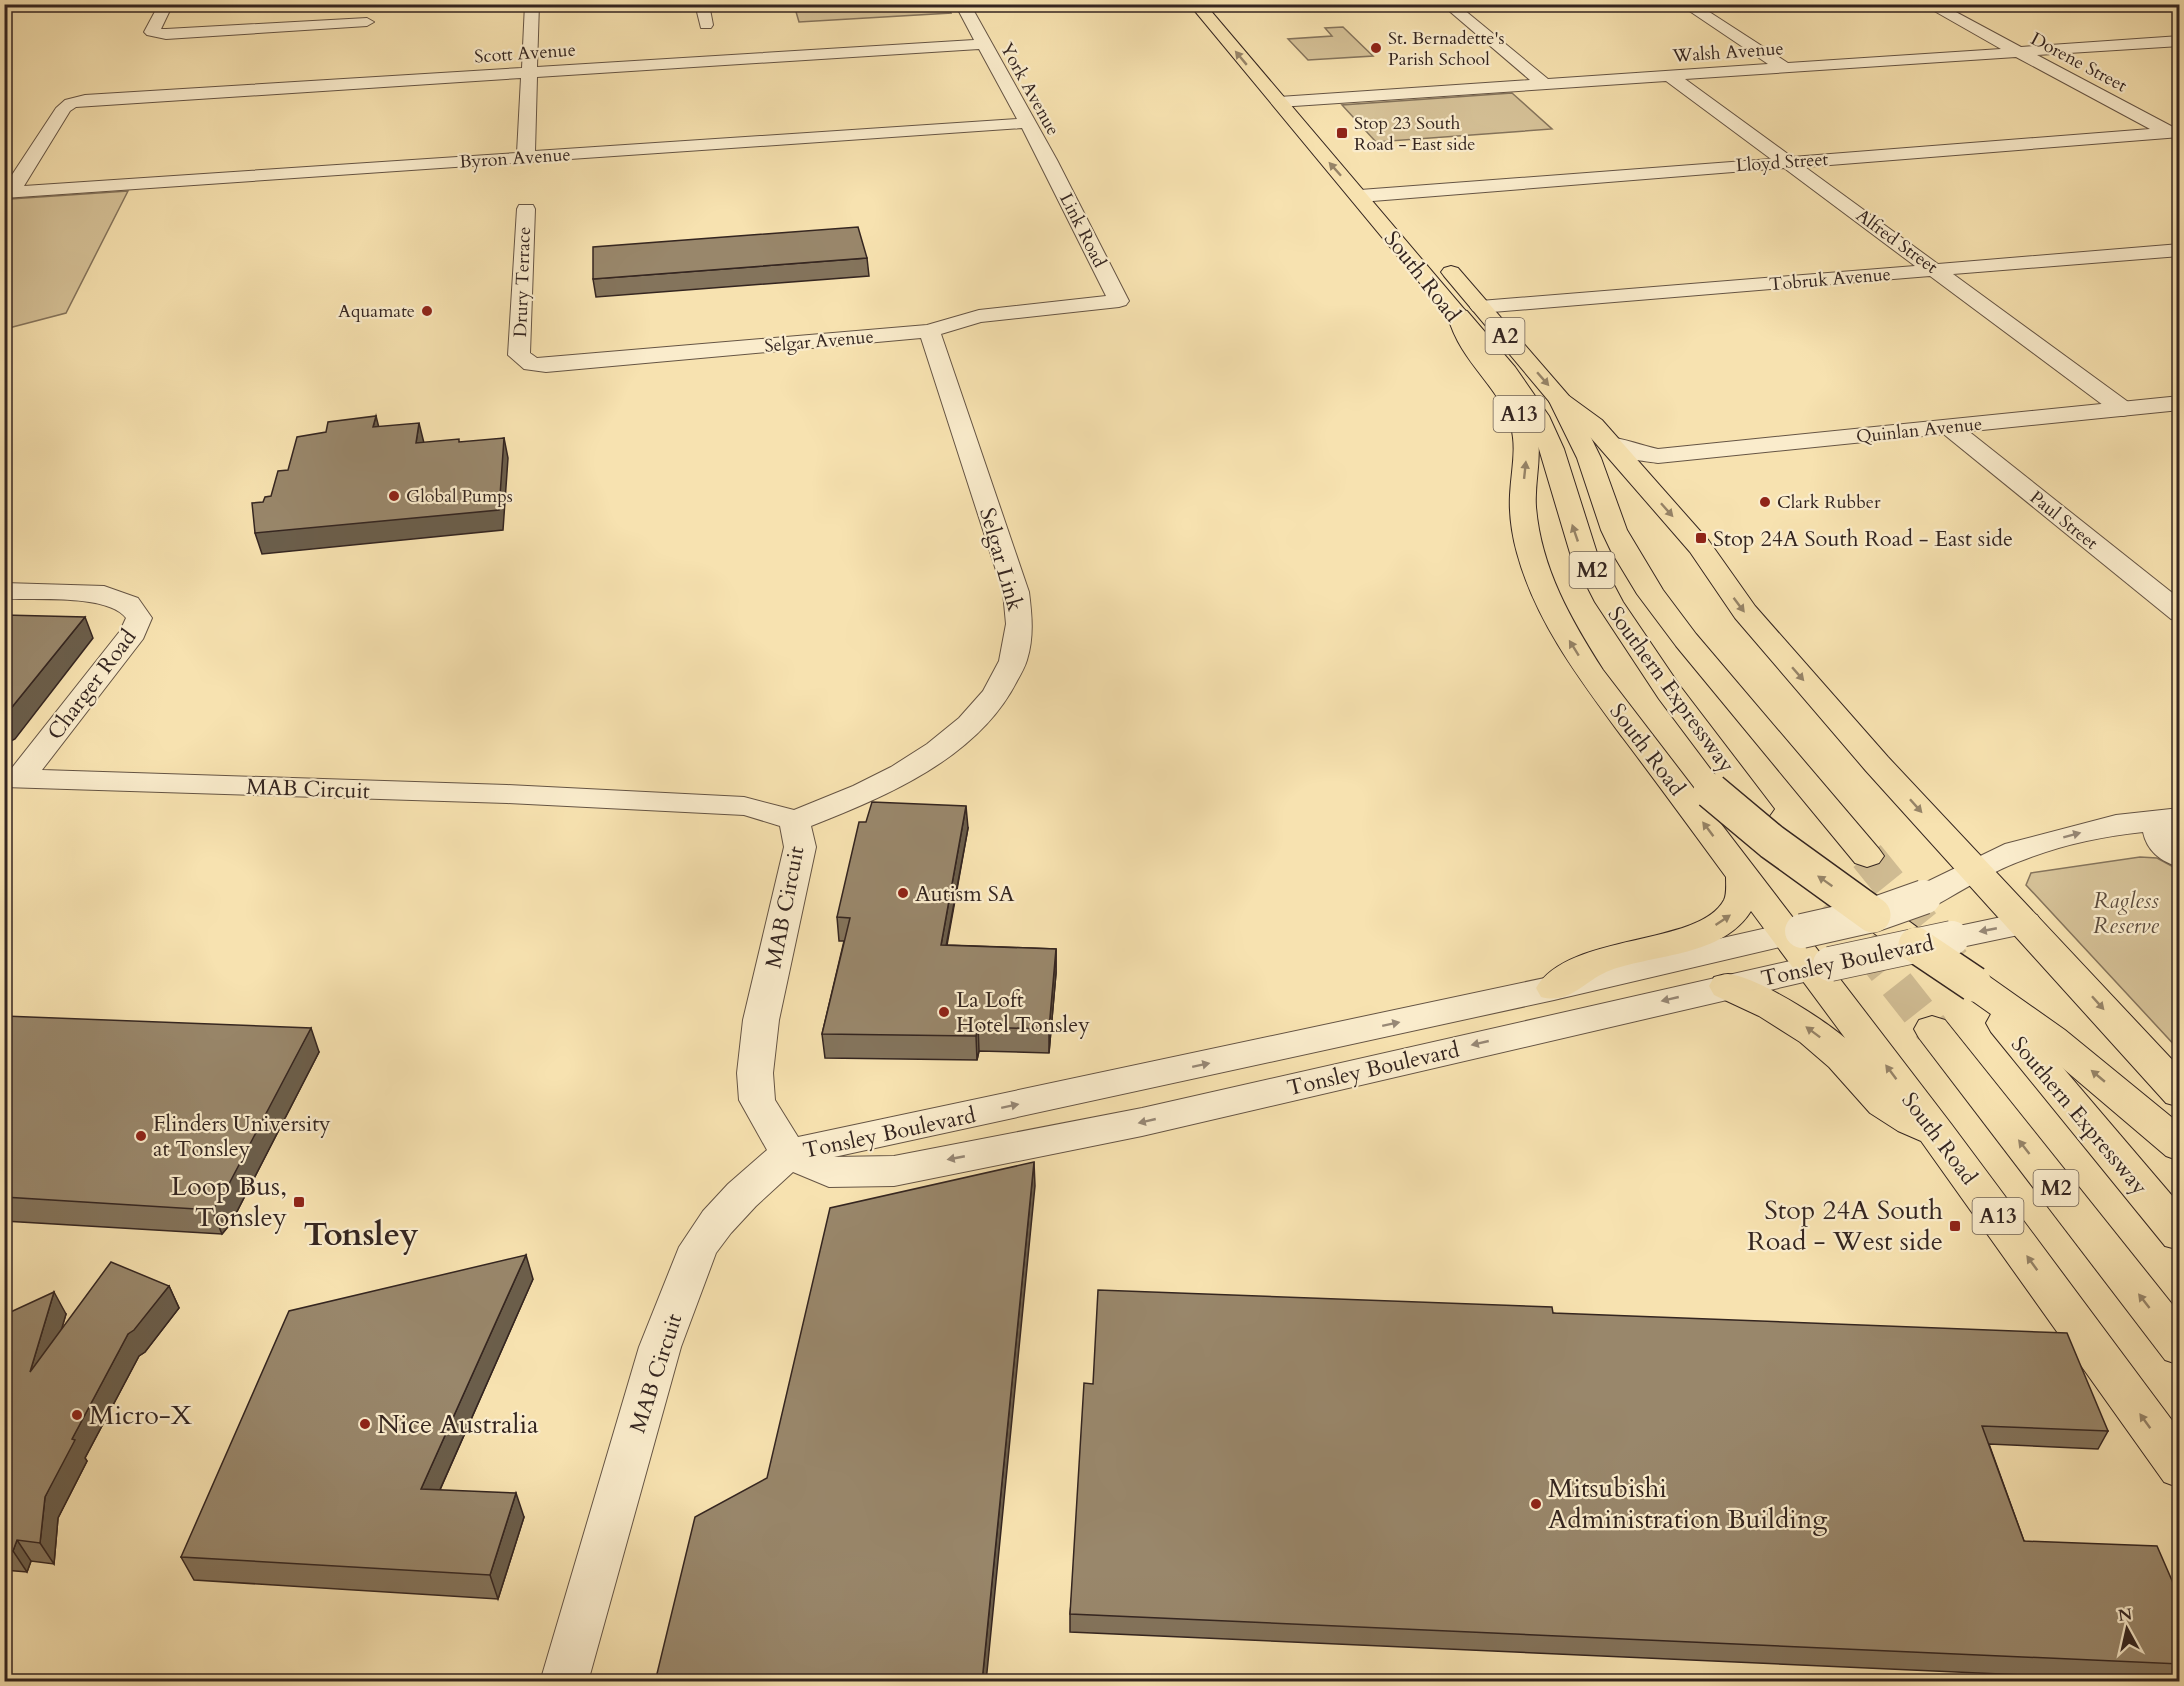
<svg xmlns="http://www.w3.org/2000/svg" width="2184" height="1686" font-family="Cardo,serif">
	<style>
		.green { fill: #d6c298; stroke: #85745c; stroke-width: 1.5 }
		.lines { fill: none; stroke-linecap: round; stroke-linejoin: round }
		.motorway-tunnel { stroke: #d0bc93; stroke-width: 35; stroke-dasharray: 35 18; stroke-linecap: butt }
		.minor-casing { stroke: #655444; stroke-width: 2 }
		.tertiary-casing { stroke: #655444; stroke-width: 2 }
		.trunk-casing { stroke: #342520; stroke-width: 2 }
		.motorway-casing { stroke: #342520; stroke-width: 2 }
		.minor { fill: #faeccc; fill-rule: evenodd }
		.tertiary { fill: #faeccc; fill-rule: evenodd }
		.trunk { fill: #f7e2b0; fill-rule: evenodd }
		.motorway { fill: #f7e2b0; fill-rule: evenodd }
		.minor-bridge-casing { stroke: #655444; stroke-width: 36; stroke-linecap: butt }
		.trunk-bridge-casing { stroke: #342520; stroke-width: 38; stroke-linecap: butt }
		.minor-bridge { stroke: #faeccc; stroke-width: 34 }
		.trunk-bridge { stroke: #f7e2b0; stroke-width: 35 }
		.wall { fill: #84745c; stroke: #342520; stroke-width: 1.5 }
		.shaded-wall { fill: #6b5e4b; stroke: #342520; stroke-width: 1.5 }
		.building { fill: #99876b; stroke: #342520; stroke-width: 1.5 }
		.oneway { fill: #968468 }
		.oneway2 { fill: #978876 }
		.poi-dot { fill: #8f2418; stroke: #faeccc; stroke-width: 2 }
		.labels { text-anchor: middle; stroke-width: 4.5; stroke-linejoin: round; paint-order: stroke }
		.far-poi-label { font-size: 18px; fill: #342520; stroke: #faeccc; text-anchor: start }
		.far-street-label { font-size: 18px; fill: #342520; stroke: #faeccc }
		.shield { fill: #faeccc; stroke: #6f6154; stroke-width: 1.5 }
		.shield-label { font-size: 21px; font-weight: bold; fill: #342520 }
		.street-label { font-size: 22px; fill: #342520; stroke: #faeccc }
		.poi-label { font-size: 22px; fill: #342520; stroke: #faeccc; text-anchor: start }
		.park-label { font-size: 22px; font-style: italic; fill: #5c4c3e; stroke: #faeccc }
		.near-poi-label { font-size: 27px; fill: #342520; stroke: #faeccc; text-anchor: start }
		.near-district-label { font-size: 33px; font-weight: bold; fill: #342520; stroke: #faeccc }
	</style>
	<rect width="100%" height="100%" fill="#f7e2b0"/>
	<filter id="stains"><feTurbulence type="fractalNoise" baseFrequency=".00333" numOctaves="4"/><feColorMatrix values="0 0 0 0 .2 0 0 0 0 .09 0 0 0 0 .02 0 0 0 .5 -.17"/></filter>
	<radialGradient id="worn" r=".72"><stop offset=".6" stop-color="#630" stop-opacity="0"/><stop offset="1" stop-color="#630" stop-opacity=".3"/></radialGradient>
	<!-- green -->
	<g class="green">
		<polygon points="794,5 947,5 951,13 799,22"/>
		<polygon points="1343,27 1373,56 1308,60 1288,39 1332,36 1325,28"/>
		<polygon points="1512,93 1552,129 1376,142 1342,105"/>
		<polygon points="128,191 66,313 5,329 4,208 10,199"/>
		<polygon points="2140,857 2157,858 2179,870 2179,1050 2026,885 2031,873"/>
	</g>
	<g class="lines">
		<!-- motorway-tunnel -->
		<g class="motorway-tunnel">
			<polyline points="1867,856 1953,962"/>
			<polyline points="1831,901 1932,1029"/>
		</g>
		<!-- minor casing -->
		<g class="minor-casing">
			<g id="minor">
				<polygon points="159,4 173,4 161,29 166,29 367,18 374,22 367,26 166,39 147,35 144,32"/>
				<path d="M 525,4 L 539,4 L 537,67 L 974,40 L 955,4 L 970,4 L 1057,160 L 1129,301 L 1126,305 L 1119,307 L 981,322 L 941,334 L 1029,592 C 1032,616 1034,637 1027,660 C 1025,667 1021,674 1017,681 C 978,758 887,796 811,826 L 816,847 L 779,1020 L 773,1073 L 775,1100 L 798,1137 L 1554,976 L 1802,920 L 1814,923 L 1819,931 L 1814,939 L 1554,1000 L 834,1157 L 894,1156 L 1142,1108 L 1830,952 L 1842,956 L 1847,964 L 1842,972 L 1830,976 L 1142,1136 L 894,1186 L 829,1187 L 793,1172 L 756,1206 L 731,1233 L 716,1253 L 681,1347 L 588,1682 L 540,1682 L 639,1347 L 679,1247 L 703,1211 L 728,1184 L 767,1150 L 739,1100 L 737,1073 L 743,1020 L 784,847 L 780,826 L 744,815 L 507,803 L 4,787 L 4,769 L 11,769 L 120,631 L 126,618 C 108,594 34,600 4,599 L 4,583 L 104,586 L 138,598 L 152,618 L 143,639 L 42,770 L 507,785 L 744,797 L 794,810 L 853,786 L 891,767 L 927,744 L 959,718 L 983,691 L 999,661 L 1006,624 L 1003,592 L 921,338 L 546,372 L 524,369 L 508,355 L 517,209 L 519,205 L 533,205 L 535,209 L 530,353 L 537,358 L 927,325 L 979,310 L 1106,296 L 1022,128 L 4,198 L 4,187 L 56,108 L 65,100 L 85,95 L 522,68 ZM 979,49 L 1017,119 L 535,151 L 537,77 ZM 521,78 L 517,153 L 24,186 L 70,111 L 76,107 Z"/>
				<polygon points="695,4 709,4 713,25 711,28 701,28"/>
				<path d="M 1441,4 L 1457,4 L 1548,79 L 1768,64 L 1679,4 L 1697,4 L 1788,63 L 2001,49 L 1922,4 L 1941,4 L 2021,47 L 2180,36 L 2180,46 L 2037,55 L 2173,127 L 2180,127 L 2180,137 L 1805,167 L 1938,264 L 2180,244 L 2180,256 L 1953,274 L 2131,404 L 2134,409 L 2131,414 L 2123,416 L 2115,414 L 1930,276 L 1480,313 L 1473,311 L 1470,307 L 1473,303 L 1480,301 L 1915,266 L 1784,168 L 1360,202 L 1354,200 L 1351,196 L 1354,192 L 1360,190 L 1771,159 L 1666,81 L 1279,107 L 1271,102 L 1279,97 L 1530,80 ZM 2016,57 L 2150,129 L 1792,157 L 1685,79 Z"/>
				<polygon points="2165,4 2180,4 2180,12"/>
				<polygon points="1949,420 1957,422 2180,599 2180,621 2171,619 1941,432 1937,427 1941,422"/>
				<path d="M 2180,808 L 2180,828 L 2173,828 L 2176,838 L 2180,842 L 2180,867 C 2161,862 2147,851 2143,832 C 2104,836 2062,845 2026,859 C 1994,870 1965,889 1936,905 L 1924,908 L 1912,905 L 1908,897 L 1912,889 L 2005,844 L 2116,815 Z"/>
				<polygon points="2025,912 2037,915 2042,923 2037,931 1952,949 1940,946 1935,938 1940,930"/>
			</g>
		</g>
		<!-- tertiary casing -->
		<g class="tertiary-casing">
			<path id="tertiary" d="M 2180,396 L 2180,410 L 1658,463 C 1640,460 1608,459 1597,443 L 1600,438 C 1614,434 1642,446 1658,449 Z"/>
		</g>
		<!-- trunk casing -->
		<g class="trunk-casing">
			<g id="trunk">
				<path d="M 1189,4 L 1205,4 L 1470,316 C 1473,328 1477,339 1483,350 C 1499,376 1525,395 1535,425 C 1544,452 1534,480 1536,507 C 1541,568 1571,620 1603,670 L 1952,1125 L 2180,1431 L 2180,1488 L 2164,1482 L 1921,1141 L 1898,1131 L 1870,1113 L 1829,1067 L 1800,1042 L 1759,1016 L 1714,995 L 1709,986 L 1714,977 C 1718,976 1724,974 1728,974 C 1756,976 1823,1019 1845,1038 L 1751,911 C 1723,956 1656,954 1611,970 C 1584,980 1571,1005 1541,997 L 1536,988 C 1569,932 1699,947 1724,900 C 1727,894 1726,884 1726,877 C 1692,831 1658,784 1623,738 C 1581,681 1536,623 1517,553 C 1512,535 1509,514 1510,495 C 1511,472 1517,449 1511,427 C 1500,386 1461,364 1448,317 Z"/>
				<polygon points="1451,266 1458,268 1569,396 1602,420 1709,541 1755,606 1888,757 2180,1068 2180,1107 2166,1103 1866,771 1735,618 1690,552 1584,430 1553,406 1444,276 1441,272 1444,268"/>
				<path d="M 1873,904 C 1893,909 1922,927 1934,945 L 1928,953 C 1924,955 1919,957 1914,956 C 1899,955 1864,927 1856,915 L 1861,907 Z"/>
				<polygon points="1974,972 1987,975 2065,1030 2180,1124 2180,1161 2166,1156 2039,1048 1961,993 1956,984 1961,975"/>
			</g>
		</g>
		<!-- motorway casing -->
		<g class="motorway-casing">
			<g id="motorway">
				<polygon points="1459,309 1467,311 1515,367 1549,416 1564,449 1597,553 1623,602 1680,686 1774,809 1769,816 1758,819 1747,816 1659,699 1595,602 1570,553 1539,449 1525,416 1498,376 1448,316 1451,311"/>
				<polygon points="1561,394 1569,396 1573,401 1601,458 1627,530 1663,590 1696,634 1879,849 1884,856 1879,863 1867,867 1855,863 1676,646 1637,594 1611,551 1601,530 1577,458 1549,401 1553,396"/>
				<polygon points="2004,1010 2017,1014 2180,1205 2180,1250 2165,1246 1991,1032 1986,1023 1991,1014"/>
				<polygon points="1932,1016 1945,1020 2180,1314 2180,1365 2165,1360 1919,1038 1914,1029 1919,1020"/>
			</g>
		</g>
		<!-- minor -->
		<use href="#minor" class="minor"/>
		<!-- tertiary -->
		<use href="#tertiary" class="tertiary"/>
		<!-- trunk -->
		<use href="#trunk" class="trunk"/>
		<!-- motorway -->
		<use href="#motorway" class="motorway"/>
		<!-- minor-bridge casing -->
		<g class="minor-bridge-casing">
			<g id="minor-bridge">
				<polyline points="1802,931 1873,915 1924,897"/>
				<polyline points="1830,964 1952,938"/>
			</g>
		</g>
		<!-- trunk-bridge casing -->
		<g class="trunk-bridge-casing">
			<g id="trunk-bridge">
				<polyline points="1711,791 1772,842 1873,915"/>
				<polyline points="1916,945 1974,984"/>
			</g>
		</g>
		<!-- minor-bridge -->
		<use href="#minor-bridge" class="minor-bridge"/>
		<!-- trunk-bridge -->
		<use href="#trunk-bridge" class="trunk-bridge"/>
	</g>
	<!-- wall -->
	<g class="wall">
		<polygon points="867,258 869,276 596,297 593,279"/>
		<polygon points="968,828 947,945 1056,949 1056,973 1049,1053 979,1051 977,1060 825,1058 822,1034 844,941 839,941 837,917"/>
		<polygon points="4,1016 319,1052 231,1223 222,1234 4,1221"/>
		<polygon points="533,1279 440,1490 524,1517 498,1599 194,1580 181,1557"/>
		<polygon points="169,1286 179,1308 145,1352 139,1356 85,1458 87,1461 58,1518 54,1564 31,1561 27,1572 4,1570 4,1315 66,1314 61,1330"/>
		<polygon points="1553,1313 2108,1431 2098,1449 1989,1444 2024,1541 2180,1599 2180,1682 1070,1632 1070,1614 1093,1384"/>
	</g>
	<!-- shaded-wall -->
	<g class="shaded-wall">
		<polygon points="376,416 381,436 373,427"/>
		<polygon points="419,423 424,443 416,443"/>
		<polygon points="504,438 508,458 503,530 262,554 255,533"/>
		<polygon points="85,617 93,638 15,739 5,744 4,717"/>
		<polygon points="966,806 968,828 942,968 941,945"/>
		<polygon points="1056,949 1056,973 1049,1053 1049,1029"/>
		<polygon points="978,1027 979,1051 977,1060 976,1036"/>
		<polygon points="311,1028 319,1052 231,1223 222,1234 212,1210"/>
		<polygon points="1034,1162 1035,1186 986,1682 982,1682"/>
		<polygon points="526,1255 533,1279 430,1512 421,1489"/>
		<polygon points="169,1286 179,1308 145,1352 139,1356 85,1458 87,1461 58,1518 54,1564 40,1543 45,1497 72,1439 128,1334"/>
		<polygon points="54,1292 66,1314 43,1393 30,1372"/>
		<polygon points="516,1493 524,1517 498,1599 490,1575"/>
		<polygon points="17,1540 31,1561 27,1572 13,1551"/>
	</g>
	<!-- building -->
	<g class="building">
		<polygon points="858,227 867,258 593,279 593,247"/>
		<polygon points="376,416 373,427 419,423 416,443 459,439 459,442 504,438 499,510 255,533 252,503 263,502 265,497 271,496 278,471 288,470 297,437 326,432 328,422"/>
		<polygon points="4,615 85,617 4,717"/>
		<polygon points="872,802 966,806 941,945 1056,949 1049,1029 978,1027 976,1036 822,1034 850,918 837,917 859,822 866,822"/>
		<polygon points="4,1016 311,1028 221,1199 212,1210 4,1197"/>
		<polygon points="1034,1162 982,1682 655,1682 695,1517 767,1478 830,1208"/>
		<polygon points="526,1255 421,1489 516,1493 490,1575 181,1557 289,1311"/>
		<polygon points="111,1262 169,1286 134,1330 128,1334 72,1439 75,1440 45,1497 40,1543 17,1540 13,1551 4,1550 4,1315 54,1292 30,1372"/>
		<polygon points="1098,1290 1552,1307 1553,1313 2067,1333 2108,1431 1982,1426 2024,1541 2157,1546 2180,1599 2180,1664 1070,1614 1084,1383 1093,1384"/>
	</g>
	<!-- one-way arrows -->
	<defs><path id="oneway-solid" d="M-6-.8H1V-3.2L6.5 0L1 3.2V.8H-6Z" transform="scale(1.5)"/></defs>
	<g class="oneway">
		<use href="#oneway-solid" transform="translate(1241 58) rotate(-130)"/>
		<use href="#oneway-solid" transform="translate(1335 169) rotate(-132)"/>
		<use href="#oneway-solid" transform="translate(1543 379) rotate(49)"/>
		<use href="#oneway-solid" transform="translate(1525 470) rotate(-84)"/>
		<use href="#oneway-solid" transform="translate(1667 510) rotate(48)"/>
		<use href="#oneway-solid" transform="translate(1575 533) rotate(-109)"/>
		<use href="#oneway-solid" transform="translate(1739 605) rotate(53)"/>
		<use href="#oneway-solid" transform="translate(1574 648) rotate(-122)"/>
		<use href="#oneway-solid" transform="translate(1798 674) rotate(49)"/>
		<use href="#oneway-solid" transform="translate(1916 806) rotate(48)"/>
		<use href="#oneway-solid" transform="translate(1708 829) rotate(-127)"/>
		<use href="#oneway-solid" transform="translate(1825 881) rotate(-145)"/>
		<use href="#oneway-solid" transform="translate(1723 920) rotate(-34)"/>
		<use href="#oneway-solid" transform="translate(2098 1003) rotate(48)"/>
		<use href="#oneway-solid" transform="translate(1813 1032) rotate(-143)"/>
		<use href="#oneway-solid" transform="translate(1891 1072) rotate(-127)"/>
		<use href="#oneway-solid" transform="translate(2098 1076) rotate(-140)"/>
		<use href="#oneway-solid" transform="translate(2024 1147) rotate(-128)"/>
		<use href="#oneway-solid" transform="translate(2032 1263) rotate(-126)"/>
		<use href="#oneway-solid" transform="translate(2144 1301) rotate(-128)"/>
		<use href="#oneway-solid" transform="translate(2145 1421) rotate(-126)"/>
	</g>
	<g class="oneway2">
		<use href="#oneway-solid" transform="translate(2072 835) rotate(-15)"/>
		<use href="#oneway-solid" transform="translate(1988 930) rotate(169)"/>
		<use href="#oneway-solid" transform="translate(1670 999) rotate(167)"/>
		<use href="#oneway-solid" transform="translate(1391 1024) rotate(-12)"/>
		<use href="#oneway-solid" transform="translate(1480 1043) rotate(167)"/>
		<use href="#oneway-solid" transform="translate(1201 1065) rotate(-12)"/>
		<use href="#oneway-solid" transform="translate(1010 1106) rotate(-12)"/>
		<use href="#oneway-solid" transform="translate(1147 1121) rotate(167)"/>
		<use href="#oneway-solid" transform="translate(956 1158) rotate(169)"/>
	</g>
	<!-- markers -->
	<g class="poi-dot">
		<circle cx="1376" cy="48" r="6"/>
		<rect x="1336" y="127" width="12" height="12" rx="3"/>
		<circle cx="427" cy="311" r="6"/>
		<circle cx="394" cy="496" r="6"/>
		<circle cx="1765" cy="502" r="6"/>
		<rect x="1695" y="532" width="12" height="12" rx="3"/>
		<circle cx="903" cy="893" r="6"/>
		<circle cx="944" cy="1012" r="6"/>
		<circle cx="141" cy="1136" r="6"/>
		<rect x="293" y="1196" width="12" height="12" rx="3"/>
		<rect x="1949" y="1220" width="12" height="12" rx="3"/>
		<circle cx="77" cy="1415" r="6"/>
		<circle cx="365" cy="1424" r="6"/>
		<circle cx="1536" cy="1504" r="6"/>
	</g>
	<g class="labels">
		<!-- far-poi labels -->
		<g class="far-poi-label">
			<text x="1388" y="44">St. Bernadette's<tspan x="1388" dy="21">Parish School</tspan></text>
			<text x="1354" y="129">Stop 23 South<tspan x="1354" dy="21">Road - East side</tspan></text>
			<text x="415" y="317" text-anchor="end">Aquamate</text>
			<text x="406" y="502">Global Pumps</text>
			<text x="1777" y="508">Clark Rubber</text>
		</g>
		<!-- far-street labels -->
		<g class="far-street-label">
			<text transform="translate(1728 52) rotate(-4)" y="6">Walsh Avenue</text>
			<text transform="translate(525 53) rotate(-4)" y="6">Scott Avenue</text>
			<text transform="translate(2079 62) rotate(28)" y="6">Dorene Street</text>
			<text transform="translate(1030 89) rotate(61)" y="6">York Avenue</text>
			<text transform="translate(515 158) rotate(-4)" y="6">Byron Avenue</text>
			<text transform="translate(1782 162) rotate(-4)" y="6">Lloyd Street</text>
			<text transform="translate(1083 230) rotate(63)" y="6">Link Road</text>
			<text transform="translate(1897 241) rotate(36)" y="6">Alfred Street</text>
			<text transform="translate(1830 279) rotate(-5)" y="6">Tobruk Avenue</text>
			<text transform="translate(522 282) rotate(-88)" y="6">Drury Terrace</text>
			<text transform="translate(819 341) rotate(-5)" y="6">Selgar Avenue</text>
			<text transform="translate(1919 430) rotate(-6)" y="6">Quinlan Avenue</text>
			<text transform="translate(2064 520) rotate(39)" y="6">Paul Street</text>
		</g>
		<!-- shield labels -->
		<g class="shield">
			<rect x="1485.5" y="318" width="39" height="36" rx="4.5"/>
			<rect x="1493.5" y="396" width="51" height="36" rx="4.5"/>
			<rect x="1569.5" y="552" width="45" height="36" rx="4.5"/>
			<rect x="2033.5" y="1170" width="45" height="36" rx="4.5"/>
			<rect x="1972.5" y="1198" width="51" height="36" rx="4.5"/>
		</g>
		<g class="shield-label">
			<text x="1505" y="343">A2</text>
			<text x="1519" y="421">A13</text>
			<text x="1592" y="577">M2</text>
			<text x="2056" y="1195">M2</text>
			<text x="1998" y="1223">A13</text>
		</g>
		<!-- street labels -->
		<g class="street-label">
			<text transform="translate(1423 276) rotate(52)" y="8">South Road</text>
			<text transform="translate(1002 559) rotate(74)" y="8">Selgar Link</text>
			<text transform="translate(91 684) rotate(-53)" y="8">Charger Road</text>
			<text transform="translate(1672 689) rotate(54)" y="8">Southern Expressway</text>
			<text transform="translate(1648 749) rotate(53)" y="8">South Road</text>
			<text transform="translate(308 788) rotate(2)" y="8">MAB Circuit</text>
			<text transform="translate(784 907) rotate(-79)" y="8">MAB Circuit</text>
			<text transform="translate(1847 960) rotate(-12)" y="8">Tonsley Boulevard</text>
			<text transform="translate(1373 1068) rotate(-13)" y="8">Tonsley Boulevard</text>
			<text transform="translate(2080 1115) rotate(50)" y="8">Southern Expressway</text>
			<text transform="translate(889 1132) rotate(-12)" y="8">Tonsley Boulevard</text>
			<text transform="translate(1940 1138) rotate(53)" y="8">South Road</text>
			<text transform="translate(655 1373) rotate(-72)" y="8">MAB Circuit</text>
		</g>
		<!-- poi labels -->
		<g class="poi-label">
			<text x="1713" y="546">Stop 24A South Road - East side</text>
			<text x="915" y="901">Autism SA</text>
			<text x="956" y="1007">La Loft<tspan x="956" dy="25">Hotel Tonsley</tspan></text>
			<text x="153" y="1131">Flinders University<tspan x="153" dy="25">at Tonsley</tspan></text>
		</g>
		<!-- park labels -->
		<g class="park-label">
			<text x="2126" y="908">Ragless<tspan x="2126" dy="25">Reserve</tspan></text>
		</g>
		<!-- near-poi labels -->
		<g class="near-poi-label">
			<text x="287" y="1195" text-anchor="end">Loop Bus,<tspan x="287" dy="31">Tonsley</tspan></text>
			<text x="1943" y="1219" text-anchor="end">Stop 24A South<tspan x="1943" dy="31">Road - West side</tspan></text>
			<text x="89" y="1424">Micro-X</text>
			<text x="377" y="1433">Nice Australia</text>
			<text x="1548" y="1497">Mitsubishi<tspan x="1548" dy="31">Administration Building</tspan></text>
		</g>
		<!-- near-district labels -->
		<g class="near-district-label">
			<text x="361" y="1245">Tonsley</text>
		</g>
	</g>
	<!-- margin -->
	<rect width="2184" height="1686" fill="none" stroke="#f7e2b0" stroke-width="24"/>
	<rect x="6" y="6" width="2172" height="1674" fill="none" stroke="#342520" stroke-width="3"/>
	<rect x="12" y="12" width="2160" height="1662" fill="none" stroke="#342520" stroke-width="1.5"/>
	<!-- north arrow -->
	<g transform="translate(2127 1629) rotate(352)" stroke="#faeccc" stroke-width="4.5" paint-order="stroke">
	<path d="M0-4.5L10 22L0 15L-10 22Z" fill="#342520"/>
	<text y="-9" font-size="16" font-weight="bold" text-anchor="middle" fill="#342520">N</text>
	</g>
	<rect width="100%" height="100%" filter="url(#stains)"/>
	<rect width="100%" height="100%" fill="url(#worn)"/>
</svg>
